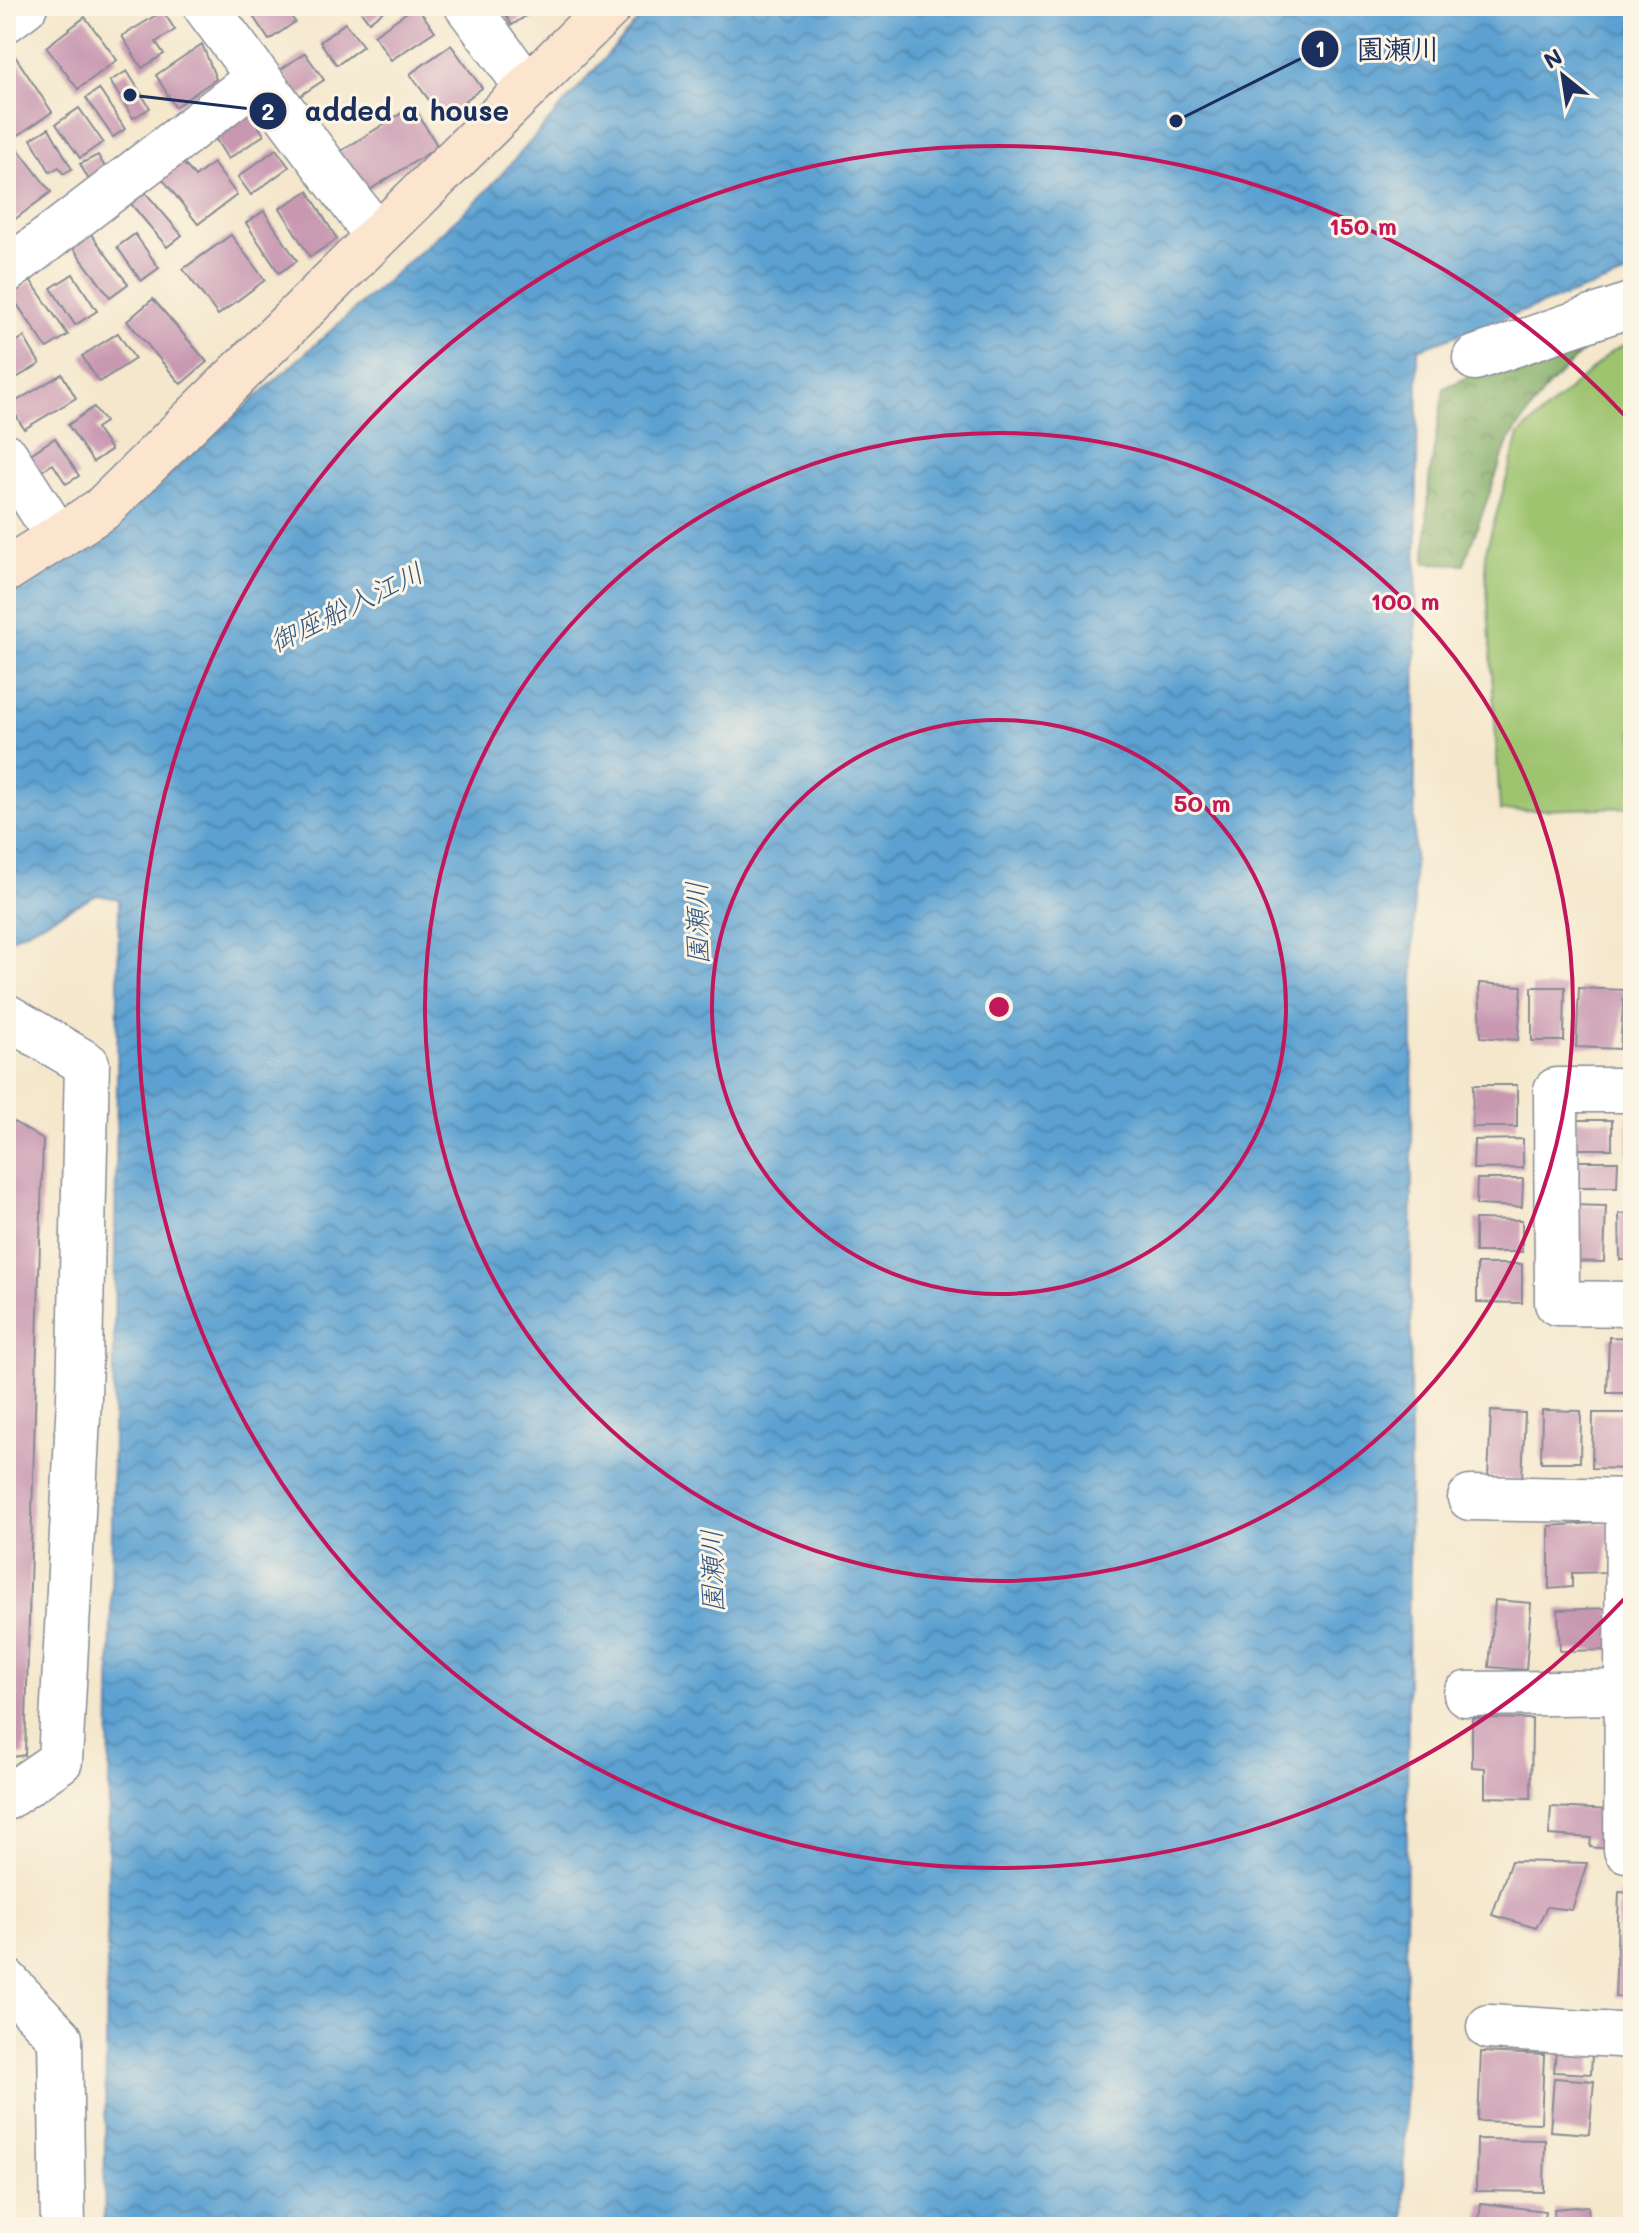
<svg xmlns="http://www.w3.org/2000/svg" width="1639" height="2233" font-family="Mali,'Klee One',sans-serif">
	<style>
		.forest { fill: url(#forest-crowns); stroke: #4c6c60; stroke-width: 2 }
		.garden { fill: #9ec46f; stroke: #5c7a66; stroke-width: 2 }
		.water { fill: url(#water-waves); stroke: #3c6898; stroke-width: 2 }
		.building { fill: #c898b1 }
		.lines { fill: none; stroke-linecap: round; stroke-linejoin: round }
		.street-casing { stroke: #888b95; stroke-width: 47 }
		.secondary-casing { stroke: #888b95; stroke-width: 47 }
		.street { stroke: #fff; stroke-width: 44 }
		.secondary { stroke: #fbe5cf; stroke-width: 44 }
		.ring { fill: none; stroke: #c2185b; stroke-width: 4 }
		.labels { text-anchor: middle; stroke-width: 6; stroke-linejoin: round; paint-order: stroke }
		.water-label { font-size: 28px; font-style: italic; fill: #325786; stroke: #fcf5e5 }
		.centre { fill: #c2185b; stroke: #fcf5e5; stroke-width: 4 }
		.ring-label { font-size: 24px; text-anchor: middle; font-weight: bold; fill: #c2185b; stroke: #fcf5e5; stroke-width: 6; stroke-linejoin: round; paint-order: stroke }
		.leader { fill: none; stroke: #1b2f5e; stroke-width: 3 }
		.callout-dot { fill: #1b2f5e; stroke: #fcf5e5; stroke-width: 3 }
		.mark-label { font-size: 24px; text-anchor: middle; font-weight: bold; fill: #fff }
		.callout-label { font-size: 28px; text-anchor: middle; font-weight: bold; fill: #1b2f5e; stroke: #fcf5e5; stroke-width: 6; stroke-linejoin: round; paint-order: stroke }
	</style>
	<defs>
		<pattern id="forest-crowns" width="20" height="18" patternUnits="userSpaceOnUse" patternTransform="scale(2)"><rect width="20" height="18" fill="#7eaa62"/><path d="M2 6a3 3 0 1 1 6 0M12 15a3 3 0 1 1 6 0" fill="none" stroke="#668b54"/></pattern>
		<pattern id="water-waves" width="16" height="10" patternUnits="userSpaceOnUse" patternTransform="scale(2)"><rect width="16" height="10" fill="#5ca1d1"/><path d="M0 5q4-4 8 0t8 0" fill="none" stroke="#4b84ad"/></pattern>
	</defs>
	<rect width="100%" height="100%" fill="#fcf5e5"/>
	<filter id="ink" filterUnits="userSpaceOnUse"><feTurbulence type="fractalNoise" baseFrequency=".0125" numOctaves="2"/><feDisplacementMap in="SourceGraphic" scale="16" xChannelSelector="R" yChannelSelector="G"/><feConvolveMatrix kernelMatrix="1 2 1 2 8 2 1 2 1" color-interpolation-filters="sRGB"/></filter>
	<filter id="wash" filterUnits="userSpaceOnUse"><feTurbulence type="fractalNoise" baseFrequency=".006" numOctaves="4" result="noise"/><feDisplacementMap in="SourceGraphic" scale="32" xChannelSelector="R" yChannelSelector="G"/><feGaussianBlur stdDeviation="1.8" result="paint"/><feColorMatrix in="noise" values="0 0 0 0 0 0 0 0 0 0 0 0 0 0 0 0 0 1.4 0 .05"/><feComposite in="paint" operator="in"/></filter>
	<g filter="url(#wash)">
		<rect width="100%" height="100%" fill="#f4e7cc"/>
		<!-- forest -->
		<polygon class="forest" points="1594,339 1546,389 1508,442 1464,564 1425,563 1429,479 1444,388 1529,350"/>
		<!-- garden -->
		<polygon class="garden" points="1633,340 1633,807 1500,811 1485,554 1519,435 1611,352"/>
		<!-- water -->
		<polygon class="water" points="651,6 1633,6 1633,272 1418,349 1404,2227 104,2227 119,899 97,895 6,941 6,598 144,497 481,197"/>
		<g id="blocks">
			<!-- building -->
			<g class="building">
				<polygon points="246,6 284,6 295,22 269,40"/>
				<polygon points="357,6 390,6 369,22"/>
				<polygon points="416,6 435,31 391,60 374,35"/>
				<polygon points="500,6 541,6 512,25"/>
				<polygon points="163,11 175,30 156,42 164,54 142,68 122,36"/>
				<polygon points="85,17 117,60 78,89 46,47"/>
				<polygon points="345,23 363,46 337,65 320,42"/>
				<polygon points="202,44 216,79 175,107 156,75"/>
				<polygon points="451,45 482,88 442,118 410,74"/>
				<polygon points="13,53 52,112 17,136 6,120 6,58"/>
				<polygon points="305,53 324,80 298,97 280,70"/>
				<polygon points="127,71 150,108 133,118 110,81"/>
				<polygon points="99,89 125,129 113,137 86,98"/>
				<polygon points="413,106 438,147 363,194 338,153"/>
				<polygon points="79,108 103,142 80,158 56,124"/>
				<polygon points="249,112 264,135 228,159 213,135"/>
				<polygon points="49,128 72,169 63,174 59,167 50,172 31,139"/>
				<polygon points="15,145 51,192 6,226 6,152"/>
				<polygon points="276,149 289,167 251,195 238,177"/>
				<polygon points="98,155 109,174 91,184 80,164"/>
				<polygon points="182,161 195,177 213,163 237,195 198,224 161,177"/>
				<polygon points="144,191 182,235 167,247 131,204"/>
				<polygon points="308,191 337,239 310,257 280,208"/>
				<polygon points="264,211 297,261 279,273 246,223"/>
				<polygon points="88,230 128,284 110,297 70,244"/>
				<polygon points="135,234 159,268 141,281 117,247"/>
				<polygon points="231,235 265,280 218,315 183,269"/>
				<polygon points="73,274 97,311 75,325 51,288"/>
				<polygon points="31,281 68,335 47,348 10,294"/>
				<polygon points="153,299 207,362 181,384 127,321"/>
				<polygon points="6,319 14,330 6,336"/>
				<polygon points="118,333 135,359 99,382 82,356"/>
				<polygon points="24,337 40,364 6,384 6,348"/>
				<polygon points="62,374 76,398 24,429 10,405"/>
				<polygon points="94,407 105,422 96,428 111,450 93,462 68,425"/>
				<polygon points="55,438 79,476 66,484 53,464 40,472 29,455"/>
				<polygon points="1479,983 1522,986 1518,1040 1481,1037"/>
				<polygon points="1532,987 1565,987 1564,1041 1532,1041"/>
				<polygon points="1579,988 1624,990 1620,1049 1576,1047"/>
				<polygon points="1473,1085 1517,1085 1517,1127 1472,1127"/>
				<polygon points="6,1117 43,1140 25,1755 6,1758"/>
				<polygon points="1627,1117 1633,1117 1633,1174 1628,1174"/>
				<polygon points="1576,1120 1612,1120 1612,1149 1575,1149"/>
				<polygon points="1523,1139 1523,1168 1473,1169 1474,1140"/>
				<polygon points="1571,1161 1618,1161 1617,1187 1571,1187"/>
				<polygon points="1477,1179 1523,1179 1522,1207 1476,1205"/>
				<polygon points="1570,1205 1606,1206 1604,1262 1569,1261"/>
				<polygon points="1633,1213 1633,1260 1620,1260 1619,1214"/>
				<polygon points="1475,1219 1522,1220 1522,1252 1475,1252"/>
				<polygon points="1477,1264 1522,1264 1522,1303 1477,1302"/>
				<polygon points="1609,1337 1633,1338 1633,1393 1607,1393"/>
				<polygon points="1542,1410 1581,1411 1580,1462 1541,1462"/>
				<polygon points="1491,1411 1525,1413 1522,1480 1488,1478"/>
				<polygon points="1593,1413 1633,1413 1633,1469 1592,1468"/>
				<polygon points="1609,1522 1606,1572 1572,1573 1572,1587 1549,1589 1549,1526"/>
				<polygon points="1495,1600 1531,1603 1526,1670 1489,1667"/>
				<polygon points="1611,1608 1613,1650 1560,1651 1558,1610"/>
				<polygon points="1472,1718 1532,1719 1531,1798 1485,1797 1485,1768 1472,1767"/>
				<polygon points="1551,1807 1611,1810 1609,1849 1590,1847 1591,1838 1549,1835"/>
				<polygon points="1511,1861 1587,1863 1572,1910 1547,1907 1536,1928 1492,1915"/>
				<polygon points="1619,1892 1633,1893 1633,1997 1615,1997"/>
				<polygon points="1556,2051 1592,2054 1591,2074 1554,2072"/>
				<polygon points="1481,2052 1544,2055 1541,2123 1478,2121"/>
				<polygon points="1554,2078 1594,2081 1589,2134 1550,2131"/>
				<polygon points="1477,2139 1545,2140 1544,2192 1476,2191"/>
				<polygon points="1481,2203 1545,2211 1543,2227 1478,2227"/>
				<polygon points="1588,2206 1590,2227 1555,2227 1554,2209"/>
				<rect x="1627" y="2215" width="6" height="12"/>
			</g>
		</g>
	</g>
	<g filter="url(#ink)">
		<use href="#blocks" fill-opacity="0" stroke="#888b95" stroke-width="2"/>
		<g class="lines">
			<!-- street casing -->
			<g class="street-casing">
				<g id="street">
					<polyline points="205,6 377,236"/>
					<polyline points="467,6 528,88"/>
					<polyline points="6,20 25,6"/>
					<polyline points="6,271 258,78"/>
					<polyline points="1475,358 1633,304"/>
					<polyline points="6,456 58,537"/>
					<polyline points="6,1016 87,1064 79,1398 60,1761 6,1798"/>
					<polyline points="1633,1090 1556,1090 1557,1303 1633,1304"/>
					<polyline points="1470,1498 1633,1501"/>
					<polyline points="1466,1694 1633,1692"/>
					<polyline points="1626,1850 1628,1501"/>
					<polyline points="6,1981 60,2038 63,2227"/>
					<polyline points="1489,2027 1633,2036"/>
				</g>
			</g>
			<!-- secondary casing -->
			<g class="secondary-casing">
				<polyline id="secondary" points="6,570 102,509 610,6"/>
			</g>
			<!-- street -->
			<use href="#street" class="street"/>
			<!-- secondary -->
			<use href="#secondary" class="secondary"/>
		</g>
	</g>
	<!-- distance rings -->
	<g class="ring">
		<circle cx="999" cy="1007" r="287"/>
		<circle cx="999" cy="1007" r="574"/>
		<path d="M1629 1594A861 861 0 1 1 1629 420"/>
	</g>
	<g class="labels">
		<!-- water labels -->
		<g class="water-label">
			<text transform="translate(346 607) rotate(-26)" y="10">御座船入江川</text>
			<text transform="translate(697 923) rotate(-91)" y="10">園瀬川</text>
			<text transform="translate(712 1571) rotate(-91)" y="10">園瀬川</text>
		</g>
	</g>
	<circle cx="999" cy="1007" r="12" class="centre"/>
	<g class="ring-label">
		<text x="1363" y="235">150 m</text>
		<text x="1405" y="610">100 m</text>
		<text x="1202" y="812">50 m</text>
	</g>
	<!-- callouts -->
	<path class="leader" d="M1176 121L1320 49M130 95L268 111"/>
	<g class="callout-dot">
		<circle cx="1176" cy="121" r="8"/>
		<circle cx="130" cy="95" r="8"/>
		<circle cx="1320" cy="49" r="20"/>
		<circle cx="268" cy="111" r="20"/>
	</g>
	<g class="mark-label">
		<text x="1320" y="57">1</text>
		<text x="268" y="120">2</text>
	</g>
	<g class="callout-label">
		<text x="1398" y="59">園瀬川</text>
		<text x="407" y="121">added a house</text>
	</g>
	<!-- margin -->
	<rect width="1639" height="2233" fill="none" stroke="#fcf5e5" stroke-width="32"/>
	<!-- north arrow -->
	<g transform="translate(1563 76) rotate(330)" stroke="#fcf5e5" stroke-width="6" paint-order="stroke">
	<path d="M0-6L14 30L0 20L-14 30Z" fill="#1b2f5e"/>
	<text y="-12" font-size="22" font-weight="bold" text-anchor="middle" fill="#1b2f5e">N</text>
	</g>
</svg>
